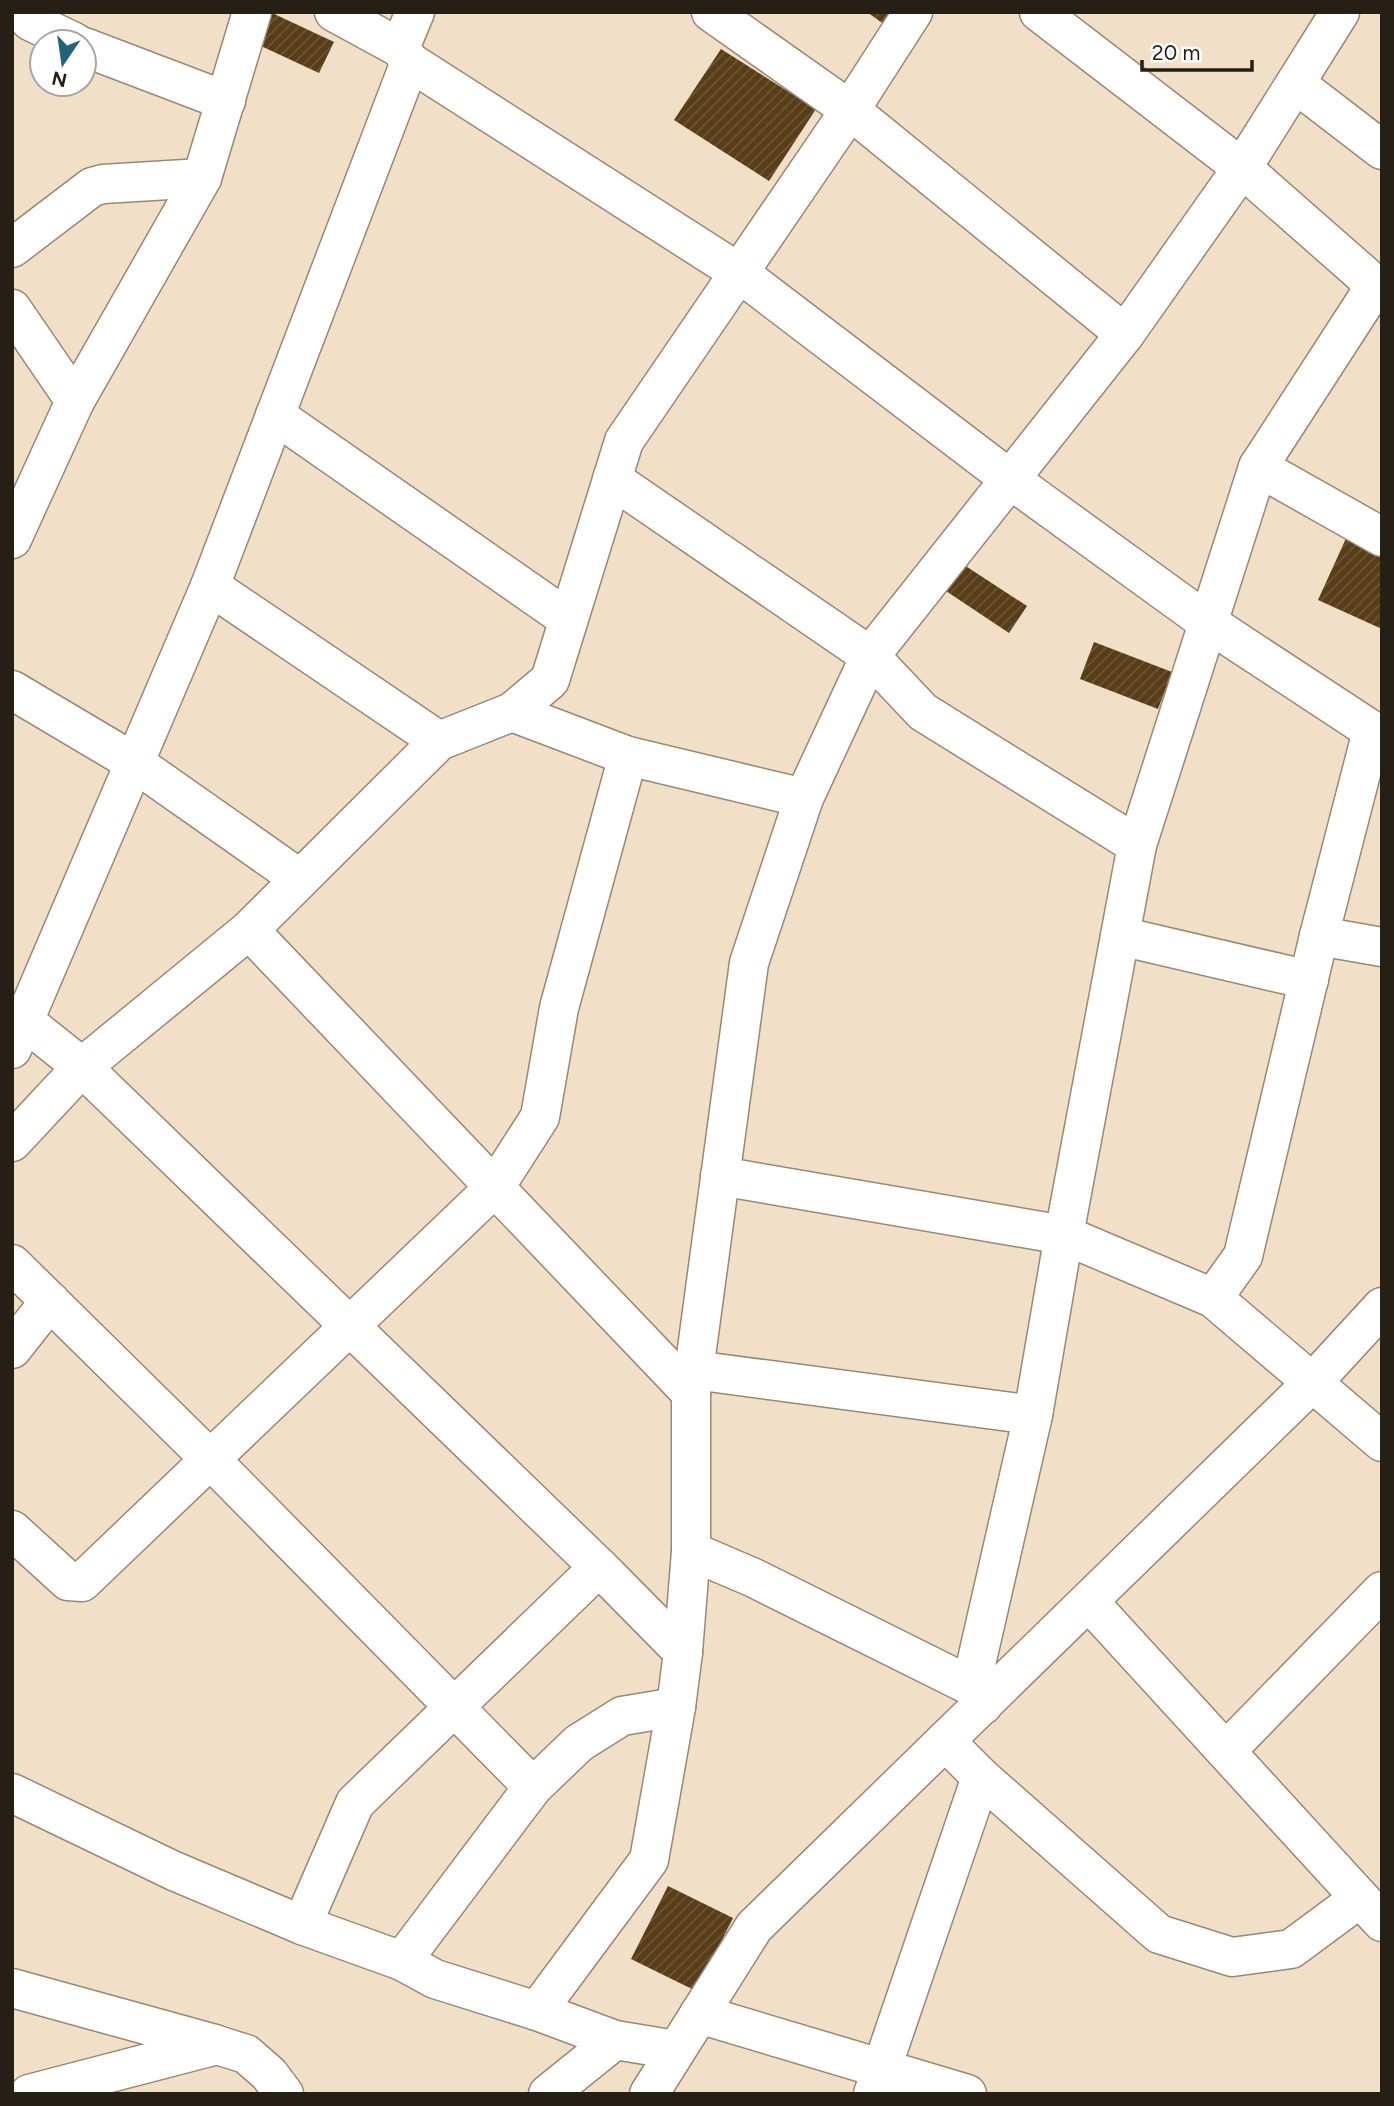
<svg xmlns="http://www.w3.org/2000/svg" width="1394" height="2106" font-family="Figtree,sans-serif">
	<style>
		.building { fill: url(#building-hatch) }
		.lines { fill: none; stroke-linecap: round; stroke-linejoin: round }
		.street-casing { stroke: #998873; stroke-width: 41 }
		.street { stroke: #fff; stroke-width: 38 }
	</style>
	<defs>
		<pattern id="building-hatch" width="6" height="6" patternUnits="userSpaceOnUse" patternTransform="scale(1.75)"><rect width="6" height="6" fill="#583d16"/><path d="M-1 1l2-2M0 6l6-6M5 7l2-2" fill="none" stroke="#6c5637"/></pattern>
	</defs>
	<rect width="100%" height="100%" fill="#f2dfc8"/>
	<!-- building -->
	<g class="building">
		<polygon points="270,12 334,42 319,73 246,39"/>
		<polygon points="867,12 893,12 885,25"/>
		<polygon points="721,49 816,109 769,181 674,120"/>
		<polygon points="1348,534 1382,550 1382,629 1318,600"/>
		<polygon points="958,561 1027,606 1009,633 940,587"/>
		<polygon points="1094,642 1172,672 1158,709 1080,679"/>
		<polygon points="668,1886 733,1918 696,1991 631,1959"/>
	</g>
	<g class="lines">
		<!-- street casing -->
		<g class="street-casing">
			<g id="street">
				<polyline points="22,12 30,21 74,42"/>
				<polyline points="334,12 400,48 410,62 738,272 1011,480 1207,622 1382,737"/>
				<polyline points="711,12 850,110 1125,334"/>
				<polyline points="84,47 226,101"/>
				<polyline points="400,48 415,12"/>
				<polyline points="1296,84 1382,150"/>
				<polyline points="12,248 92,187 103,184 202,178"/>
				<polyline points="12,309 75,401"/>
				<polyline points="275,415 568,619"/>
				<polyline points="1258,467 1382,537"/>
				<polyline points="612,479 870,656 923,712 1137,845"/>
				<polyline points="12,539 75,401 202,178 252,12"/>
				<polyline points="210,586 439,741"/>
				<polyline points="12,690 135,763 300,879"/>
				<polyline points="512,712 628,756 804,798"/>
				<polyline points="249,930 691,1393"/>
				<polyline points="1120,936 1309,980"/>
				<polyline points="1319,936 1382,947"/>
				<polyline points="12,1015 23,1020 82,1067 607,1575 683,1652"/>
				<polyline points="12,1049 210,586 410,62"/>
				<polyline points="12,1142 82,1067 249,930 439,741 512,712 550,680 624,441 850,110 913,12"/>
				<polyline points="720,1176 1064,1235 1213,1298 1382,1442"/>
				<polyline points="12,1264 211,1460 533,1787"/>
				<polyline points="1213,1298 1243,1256 1319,936 1372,731"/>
				<polyline points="12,1349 50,1301"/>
				<polyline points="694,1370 1033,1415"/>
				<polyline points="12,1530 68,1581 82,1582 495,1187 540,1117 559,1008 628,756"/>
				<polyline points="691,1551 754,1578 971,1686 983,1705"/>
				<polyline points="1089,1602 1382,1922"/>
				<polyline points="971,1686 1033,1415 1064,1235 1137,845 1258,467 1368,297 1370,287 1365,276 1242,168 1039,12"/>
				<polyline points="945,1741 981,1777 1159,1934 1232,1957 1291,1949 1360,1898"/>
				<polyline points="1226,1751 1382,1591"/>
				<polyline points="12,1793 174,1871 302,1925 402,1961 435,1979 537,2011 615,2040 676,2050"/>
				<polyline points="302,1925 355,1803 599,1567"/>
				<polyline points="402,1961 533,1787 579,1743 622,1716 676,1707"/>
				<polyline points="12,1988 215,2044"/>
				<polyline points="537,2011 649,1860 676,1707 683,1652 691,1551 691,1393 749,963 804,798 870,656 1125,334 1242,168 1340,12"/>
				<polyline points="699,2014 967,2094"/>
				<polyline points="29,2094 217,2045 246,2054 269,2074 284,2094"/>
				<polyline points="548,2094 615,2040"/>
				<polyline points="649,2094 754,1927 1313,1382 1382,1307"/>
				<polyline points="873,2094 981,1777"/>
			</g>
		</g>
		<!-- street -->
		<use href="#street" class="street"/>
	</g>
	<!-- border -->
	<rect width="1394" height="2106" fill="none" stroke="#251f16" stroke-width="28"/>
	<!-- north arrow -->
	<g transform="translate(63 63) rotate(193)"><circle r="33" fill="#ffffff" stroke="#a8a5a2" stroke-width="2"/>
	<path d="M0-5L12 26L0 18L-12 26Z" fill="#206476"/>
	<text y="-10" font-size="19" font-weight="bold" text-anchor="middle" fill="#251f16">N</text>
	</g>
	<!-- scale -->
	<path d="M1142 60v10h110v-10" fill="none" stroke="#251f16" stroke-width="3.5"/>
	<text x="1152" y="60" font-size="21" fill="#251f16" stroke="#ffffff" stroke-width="5" paint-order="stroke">20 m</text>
</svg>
